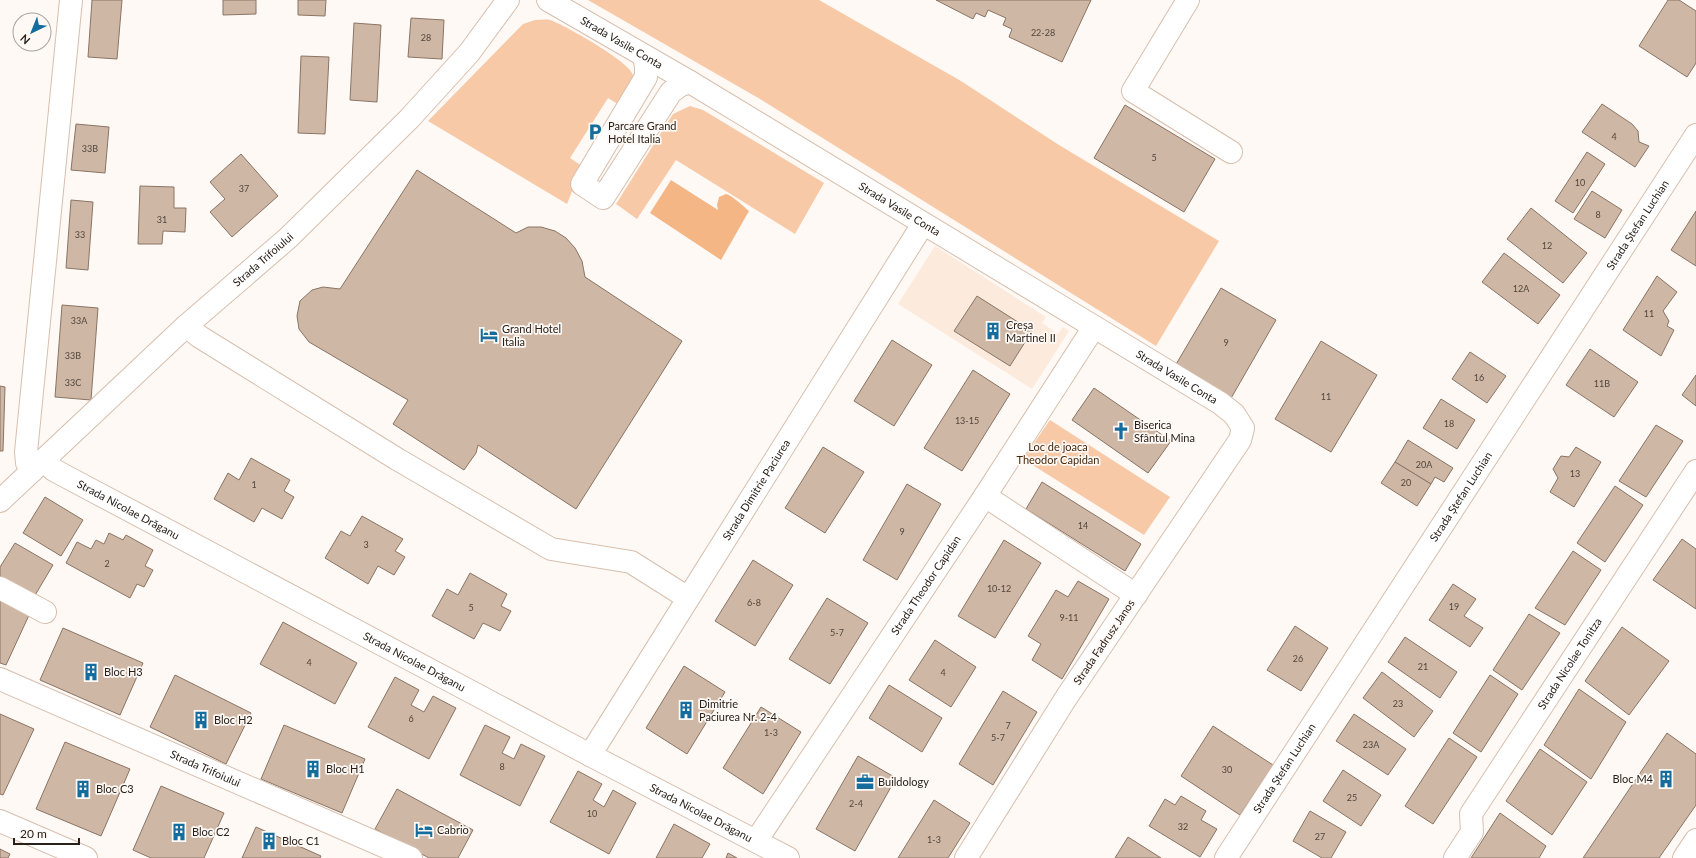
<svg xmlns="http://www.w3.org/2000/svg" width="1696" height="858" font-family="Lato,sans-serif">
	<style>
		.built { fill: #fceadc }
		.green { fill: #f8c9a6 }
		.water { fill: #f5b685 }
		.building { fill: #ceb7a5; stroke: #8a7464 }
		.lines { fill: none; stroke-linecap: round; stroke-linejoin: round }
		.minor-casing { stroke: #d7bfae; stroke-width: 24 }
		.minor { stroke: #fff; stroke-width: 22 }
		.labels { text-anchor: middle; stroke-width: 3.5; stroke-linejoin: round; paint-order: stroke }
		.number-label { font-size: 9px; fill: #52463d }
		.street-label { font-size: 11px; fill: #29201a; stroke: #fef9f5 }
		.poi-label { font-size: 11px; fill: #29201a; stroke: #fef9f5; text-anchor: start }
		.park-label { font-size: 11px; fill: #46270c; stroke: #fef9f5 }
	</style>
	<rect width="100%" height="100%" fill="#fef9f5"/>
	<!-- built -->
	<polygon class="built" points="935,246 1046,317 1042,323 1058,334 1063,327 1069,331 1032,389 898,304"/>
	<!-- green -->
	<g class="green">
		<polygon points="588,0 819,0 961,81 1059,145 1219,241 1156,346 760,99"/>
		<path d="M 535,20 C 540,20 546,19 550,20 C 565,25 626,60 632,73 C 638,84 627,96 621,106 L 608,98 L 570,158 L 582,166 L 567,204 L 428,121 L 523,24 Z"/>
		<polygon points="690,106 703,110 824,183 795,234 676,160 637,219 616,204 673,114"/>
		<polygon points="1050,420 1170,497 1144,535 1023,459"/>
	</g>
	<!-- water -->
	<path class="water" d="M 671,180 L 718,210 L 717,205 L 719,197 L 726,194 C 733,196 743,206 749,211 L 721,260 L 650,213 Z"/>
	<!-- building -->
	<g class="building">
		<polygon points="92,0 122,0 117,59 88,57"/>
		<polygon points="223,0 256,0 256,14 223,15"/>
		<polygon points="298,0 326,0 325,16 298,15"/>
		<polygon points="936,0 1091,0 1062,62 1009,37 1012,29 1003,25 1006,18 988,10 985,17 976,13 973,19"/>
		<polygon points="1668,0 1679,0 1696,11 1696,63 1687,77 1639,46"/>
		<polygon points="411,18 444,20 442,59 408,57"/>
		<polygon points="354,23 381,25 377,102 350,100"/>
		<polygon points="301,56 329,57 325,134 298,133"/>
		<polygon points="1602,104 1632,124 1638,131 1639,142 1649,146 1635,167 1582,132"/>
		<polygon points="1125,105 1215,159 1184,212 1094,158"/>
		<polygon points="76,124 109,127 105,173 71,170"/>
		<polygon points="1587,152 1605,164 1573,213 1555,201"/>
		<polygon points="241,154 278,196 232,237 210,212 225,199 210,182"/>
		<polygon points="417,170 516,233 528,227 541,227 555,231 566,238 575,248 582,261 585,277 682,341 576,509 478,445 476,453 464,470 393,424 408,400 309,342 299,329 297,316 300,301 312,290 323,287 340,289"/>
		<polygon points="140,186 174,187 174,208 186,208 185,232 163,231 162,244 138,244"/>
		<polygon points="1592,191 1622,210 1605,238 1574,219"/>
		<polygon points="71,200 93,202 88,270 66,268"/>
		<polygon points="1531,208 1587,253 1563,283 1507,239"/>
		<polygon points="1696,211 1696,266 1671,250"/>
		<polygon points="1504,253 1560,295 1538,324 1482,282"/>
		<polygon points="1657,276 1677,292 1663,311 1669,321 1667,326 1674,330 1661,356 1623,330"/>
		<polygon points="1221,288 1276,320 1230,400 1175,366"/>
		<polygon points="977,296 1032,331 1010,366 954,331"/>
		<polygon points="62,305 98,308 91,400 55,397"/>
		<polygon points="892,340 932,365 894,426 854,401"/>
		<polygon points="1321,341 1377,375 1331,452 1275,419"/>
		<polygon points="1590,349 1638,382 1614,417 1566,385"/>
		<polygon points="1470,352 1506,376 1487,403 1452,379"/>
		<polygon points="973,370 1010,394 962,471 924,448"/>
		<polygon points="1696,375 1696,406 1682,395"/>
		<polygon points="0,386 5,387 3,451 0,451"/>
		<polygon points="1094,388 1171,441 1148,473 1072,420"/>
		<polygon points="1441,399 1475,420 1457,449 1423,428"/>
		<polygon points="1656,425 1683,441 1646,497 1619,481"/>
		<polygon points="1408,440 1453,468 1444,482 1435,477 1431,484 1395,462"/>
		<polygon points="823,447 864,472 825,533 785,508"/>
		<polygon points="1576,447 1601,462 1574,507 1550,492 1558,478 1553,469 1561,456 1569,457"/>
		<polygon points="251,458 290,480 284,491 294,497 282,519 262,508 254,522 214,499 228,473 239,480"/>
		<polygon points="1395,462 1431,484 1417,506 1381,483"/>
		<polygon points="1042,482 1141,544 1125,571 1026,509"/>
		<polygon points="907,484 941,504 897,580 863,560"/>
		<polygon points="1615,486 1643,505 1605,562 1577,543"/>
		<polygon points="45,497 83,520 61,556 23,533"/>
		<polygon points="362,516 403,539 395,551 405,557 394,575 378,566 368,584 325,558 341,531 350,536"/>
		<polygon points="109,533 123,540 126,535 153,550 145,566 153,570 144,587 137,584 130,598 66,563 77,542 91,549 96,540 104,544"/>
		<polygon points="1682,539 1696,549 1696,609 1653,580"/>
		<polygon points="1004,540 1041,563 995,638 958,616"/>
		<polygon points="15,543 53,565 31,602 0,583 0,567"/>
		<polygon points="1573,551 1601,570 1565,625 1535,608"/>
		<polygon points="753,560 793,585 755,646 715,621"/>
		<polygon points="470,573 507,594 501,606 511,611 500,631 483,623 474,639 432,616 447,589 458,595"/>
		<polygon points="1078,581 1109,599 1062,679 1032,660 1041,644 1028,636 1056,590 1068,597"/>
		<polygon points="1453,584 1476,599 1464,616 1483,628 1470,647 1429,620"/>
		<polygon points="827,598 868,623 830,684 789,659"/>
		<polygon points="0,599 30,613 6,665 0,663"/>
		<polygon points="1529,614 1560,633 1522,690 1493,670"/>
		<polygon points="283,622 357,663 335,704 260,664"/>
		<polygon points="1295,626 1328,648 1301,691 1267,670"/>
		<polygon points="1622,627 1669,661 1629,715 1585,681"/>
		<polygon points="63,628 143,663 120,715 40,680"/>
		<polygon points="1405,637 1457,672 1440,698 1388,662"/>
		<polygon points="935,640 976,667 951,707 909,680"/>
		<polygon points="684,666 725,692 687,754 646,728"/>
		<polygon points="1382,672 1433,711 1414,737 1363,698"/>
		<polygon points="175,675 251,713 226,764 150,727"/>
		<polygon points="1490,675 1518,694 1481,752 1453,733"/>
		<polygon points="395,677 419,690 411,705 424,712 433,696 456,708 429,759 368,727"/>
		<polygon points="889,685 942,718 922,752 869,718"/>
		<polygon points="1579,689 1626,722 1591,779 1544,745"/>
		<polygon points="1003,691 1037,712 993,785 959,764"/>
		<polygon points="761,707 801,732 763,794 723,768"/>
		<polygon points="0,714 34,729 3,795 0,794"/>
		<polygon points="1354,714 1406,749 1388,775 1336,741"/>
		<polygon points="284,725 365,759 342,813 261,779"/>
		<polygon points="485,725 510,737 502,753 514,759 521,744 545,756 520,806 460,775"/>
		<polygon points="1213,726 1273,765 1240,815 1181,776"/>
		<polygon points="1667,733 1696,754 1696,805 1659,858 1583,858"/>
		<polygon points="1449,738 1477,757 1433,824 1405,806"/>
		<polygon points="65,742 130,769 101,836 36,809"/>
		<polygon points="1540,749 1587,782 1552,835 1506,801"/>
		<polygon points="858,756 896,778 855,851 816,829"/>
		<polygon points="1343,770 1381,795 1361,826 1323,801"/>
		<polygon points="578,771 602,784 593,800 604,807 613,790 636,803 609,854 550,822"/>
		<polygon points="161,786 224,813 204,858 151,858 133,850"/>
		<polygon points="397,789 473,830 458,858 429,858 375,829"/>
		<polygon points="1181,796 1206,811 1201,820 1217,829 1200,857 1149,826 1165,799 1175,805"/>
		<polygon points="934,800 970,823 948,858 898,858"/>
		<polygon points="1310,811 1346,832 1331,858 1322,858 1293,841"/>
		<polygon points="1500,813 1546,846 1539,858 1471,858"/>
		<polygon points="674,824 710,844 702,858 656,858"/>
		<polygon points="256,827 321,856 320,858 242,858"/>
		<polygon points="1128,837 1161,858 1115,858"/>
		<polygon points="0,849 10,854 8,858 0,858"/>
		<polygon points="728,853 737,858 726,858"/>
	</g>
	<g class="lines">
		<!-- minor casing -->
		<g class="minor-casing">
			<g id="minor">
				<path id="s1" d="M 548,0 L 690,82 L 1220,403 L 1234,414 L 1243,428 L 1240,440 L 1066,698 L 966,858"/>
				<polyline points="1188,0 1133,91 1231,152"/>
				<polyline points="644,56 646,67 646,77 582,184 603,198 671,92 681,85 690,82"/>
				<polyline points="186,326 200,337 397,459 551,549 631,562 688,598"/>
				<path id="s2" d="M 43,460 L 54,470 L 65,476 L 590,755 L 788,858"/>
				<polyline points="32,471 27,463 26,452 71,0"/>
				<polyline points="985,496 1136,595"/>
				<path id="s3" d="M 0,501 L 186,326 L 288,238 L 409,119 L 469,53 L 508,0"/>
				<polyline points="0,588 45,612"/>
				<path id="s4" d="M 0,679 L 411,858"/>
				<path id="s5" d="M 590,755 L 923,224"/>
				<polyline points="0,821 86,858"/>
				<path id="s6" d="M 756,841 L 985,496 L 1094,327"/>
				<path id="s7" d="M 1226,858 L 1696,135"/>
				<path id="s8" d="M 1455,858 L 1472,832 L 1471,814 L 1696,471"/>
				<polyline points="1684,858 1696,840"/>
			</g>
		</g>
		<!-- minor -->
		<use href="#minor" class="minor"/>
	</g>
	<!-- icons -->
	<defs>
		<g id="parking-bare" transform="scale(1.38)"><path d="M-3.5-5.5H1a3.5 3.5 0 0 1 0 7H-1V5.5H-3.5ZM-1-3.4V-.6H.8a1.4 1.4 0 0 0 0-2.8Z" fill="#146d9d" stroke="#fef9f5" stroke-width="2.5" paint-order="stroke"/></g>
		<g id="building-bare" transform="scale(1.38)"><path d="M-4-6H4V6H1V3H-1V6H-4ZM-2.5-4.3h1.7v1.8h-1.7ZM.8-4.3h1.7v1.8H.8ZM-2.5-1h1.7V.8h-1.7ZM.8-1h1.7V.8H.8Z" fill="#146d9d" stroke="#fef9f5" stroke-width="2.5" paint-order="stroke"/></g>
		<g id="hotel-bare" transform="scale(1.38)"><path d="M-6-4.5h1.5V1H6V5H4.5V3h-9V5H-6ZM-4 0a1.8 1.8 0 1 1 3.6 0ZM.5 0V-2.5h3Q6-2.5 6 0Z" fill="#146d9d" stroke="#fef9f5" stroke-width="2.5" paint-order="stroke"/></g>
		<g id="church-bare" transform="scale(1.38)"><path d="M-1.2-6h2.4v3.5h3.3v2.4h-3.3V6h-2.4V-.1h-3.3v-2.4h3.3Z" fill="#146d9d" stroke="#fef9f5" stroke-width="2.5" paint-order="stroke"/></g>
		<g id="office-bare" transform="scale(1.38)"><path d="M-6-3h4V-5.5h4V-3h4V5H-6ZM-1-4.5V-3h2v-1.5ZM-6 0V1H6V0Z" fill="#146d9d" stroke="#fef9f5" stroke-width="2.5" paint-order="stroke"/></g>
	</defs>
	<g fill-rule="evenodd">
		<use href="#parking-bare" x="595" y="132"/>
		<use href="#building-bare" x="993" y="331"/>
		<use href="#hotel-bare" x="489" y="335"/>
		<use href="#church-bare" x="1121" y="431"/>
		<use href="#building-bare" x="91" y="672"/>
		<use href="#building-bare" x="686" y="710"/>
		<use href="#building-bare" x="201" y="720"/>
		<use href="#building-bare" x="313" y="769"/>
		<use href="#building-bare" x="1666" y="779"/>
		<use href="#office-bare" x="865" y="782"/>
		<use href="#building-bare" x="83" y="789"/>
		<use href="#hotel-bare" x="424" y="830"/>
		<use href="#building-bare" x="179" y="832"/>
		<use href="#building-bare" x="269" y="841"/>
	</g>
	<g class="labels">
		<!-- number labels -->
		<g class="number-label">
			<text x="1043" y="36">22-28</text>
			<text x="426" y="41">28</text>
			<text x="1614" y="140">4</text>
			<text x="90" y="152">33B</text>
			<text x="1154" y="161">5</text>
			<text x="1580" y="186">10</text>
			<text x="244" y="192">37</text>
			<text x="1598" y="218">8</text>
			<text x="162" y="223">31</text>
			<text x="80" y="238">33</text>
			<text x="1547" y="249">12</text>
			<text x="1521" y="292">12A</text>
			<text x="1649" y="317">11</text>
			<text x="79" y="324">33A</text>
			<text x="1226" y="346">9</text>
			<text x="73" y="359">33B</text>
			<text x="1479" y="381">16</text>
			<text x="73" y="386">33C</text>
			<text x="1602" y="387">11B</text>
			<text x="1326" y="400">11</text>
			<text x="967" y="424">13-15</text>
			<text x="1449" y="427">18</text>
			<text x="1424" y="468">20A</text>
			<text x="1575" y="477">13</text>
			<text x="1406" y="486">20</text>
			<text x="254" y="488">1</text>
			<text x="1083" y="529">14</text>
			<text x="902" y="535">9</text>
			<text x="366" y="548">3</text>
			<text x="107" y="567">2</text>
			<text x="999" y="592">10-12</text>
			<text x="754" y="606">6-8</text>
			<text x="1454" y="610">19</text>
			<text x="471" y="611">5</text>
			<text x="1069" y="621">9-11</text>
			<text x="837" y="636">5-7</text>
			<text x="1298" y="662">26</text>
			<text x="309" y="666">4</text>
			<text x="1423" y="670">21</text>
			<text x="943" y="676">4</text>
			<text x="1398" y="707">23</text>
			<text x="411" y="722">6</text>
			<text x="1008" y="729">7</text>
			<text x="771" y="736">1-3</text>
			<text x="998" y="741">5-7</text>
			<text x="1371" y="748">23A</text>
			<text x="502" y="770">8</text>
			<text x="1227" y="773">30</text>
			<text x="1352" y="801">25</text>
			<text x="856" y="807">2-4</text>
			<text x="592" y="817">10</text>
			<text x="1183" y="830">32</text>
			<text x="1320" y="840">27</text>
			<text x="934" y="843">1-3</text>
		</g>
		<!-- street labels -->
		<g class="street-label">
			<text dy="4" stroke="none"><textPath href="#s1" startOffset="85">Strada Vasile Conta</textPath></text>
			<text dy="4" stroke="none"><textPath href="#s1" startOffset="409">Strada Vasile Conta</textPath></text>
			<text dy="4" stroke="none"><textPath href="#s7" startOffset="755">Strada Ștefan Luchian</textPath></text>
			<text dy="4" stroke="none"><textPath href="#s3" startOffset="357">Strada Trifoiului</textPath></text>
			<text dy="4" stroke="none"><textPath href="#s1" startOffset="733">Strada Vasile Conta</textPath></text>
			<text dy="4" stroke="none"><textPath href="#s5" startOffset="313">Strada Dimitrie Paciurea</textPath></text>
			<text dy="4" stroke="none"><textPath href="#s7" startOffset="431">Strada Ștefan Luchian</textPath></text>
			<text dy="4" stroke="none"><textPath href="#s2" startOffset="99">Strada Nicolae Drăganu</textPath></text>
			<text dy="4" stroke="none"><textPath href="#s6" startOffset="307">Strada Theodor Capidan</textPath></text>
			<text transform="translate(1104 642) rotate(-56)" y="4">Strada Fadrusz Janos</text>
			<text dy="4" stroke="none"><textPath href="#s2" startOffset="423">Strada Nicolae Drăganu</textPath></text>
			<text dy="4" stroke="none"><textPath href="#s8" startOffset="229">Strada Nicolae Tonitza</textPath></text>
			<text dy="4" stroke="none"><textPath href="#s4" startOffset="224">Strada Trifoiului</textPath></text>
			<text dy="4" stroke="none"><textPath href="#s7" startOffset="107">Strada Ștefan Luchian</textPath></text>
			<text dy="4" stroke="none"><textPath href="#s2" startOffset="747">Strada Nicolae Drăganu</textPath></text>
		</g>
		<!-- poi labels -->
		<g class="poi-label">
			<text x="608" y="130">Parcare Grand<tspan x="608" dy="13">Hotel Italia</tspan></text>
			<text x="1006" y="329">Creșa<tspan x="1006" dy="13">Martinel II</tspan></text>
			<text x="502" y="333">Grand Hotel<tspan x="502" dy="13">Italia</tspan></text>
			<text x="1134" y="429">Biserica<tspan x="1134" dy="13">Sfântul Mina</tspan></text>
			<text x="104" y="676">Bloc H3</text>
			<text x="699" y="708">Dimitrie<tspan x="699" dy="13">Paciurea Nr. 2-4</tspan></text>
			<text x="214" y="724">Bloc H2</text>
			<text x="326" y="773">Bloc H1</text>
			<text x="1653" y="783" text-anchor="end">Bloc M4</text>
			<text x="878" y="786">Buildology</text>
			<text x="96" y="793">Bloc C3</text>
			<text x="437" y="834">Cabrio</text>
			<text x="192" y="836">Bloc C2</text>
			<text x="282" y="845">Bloc C1</text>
		</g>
		<!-- park labels -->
		<g class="park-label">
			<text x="1058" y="451">Loc de joaca<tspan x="1058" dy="13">Theodor Capidan</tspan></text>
		</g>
	</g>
	<!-- north arrow -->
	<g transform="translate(32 32) rotate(223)"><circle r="19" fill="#fef9f5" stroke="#a9a29d"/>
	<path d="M0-3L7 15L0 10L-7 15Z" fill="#146d9d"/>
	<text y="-6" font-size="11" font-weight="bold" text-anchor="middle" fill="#29201a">N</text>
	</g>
	<!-- scale -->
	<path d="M14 838v6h65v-6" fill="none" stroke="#29201a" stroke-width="2"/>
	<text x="20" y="838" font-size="12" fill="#29201a" stroke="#fef9f5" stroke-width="3" paint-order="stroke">20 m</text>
</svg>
